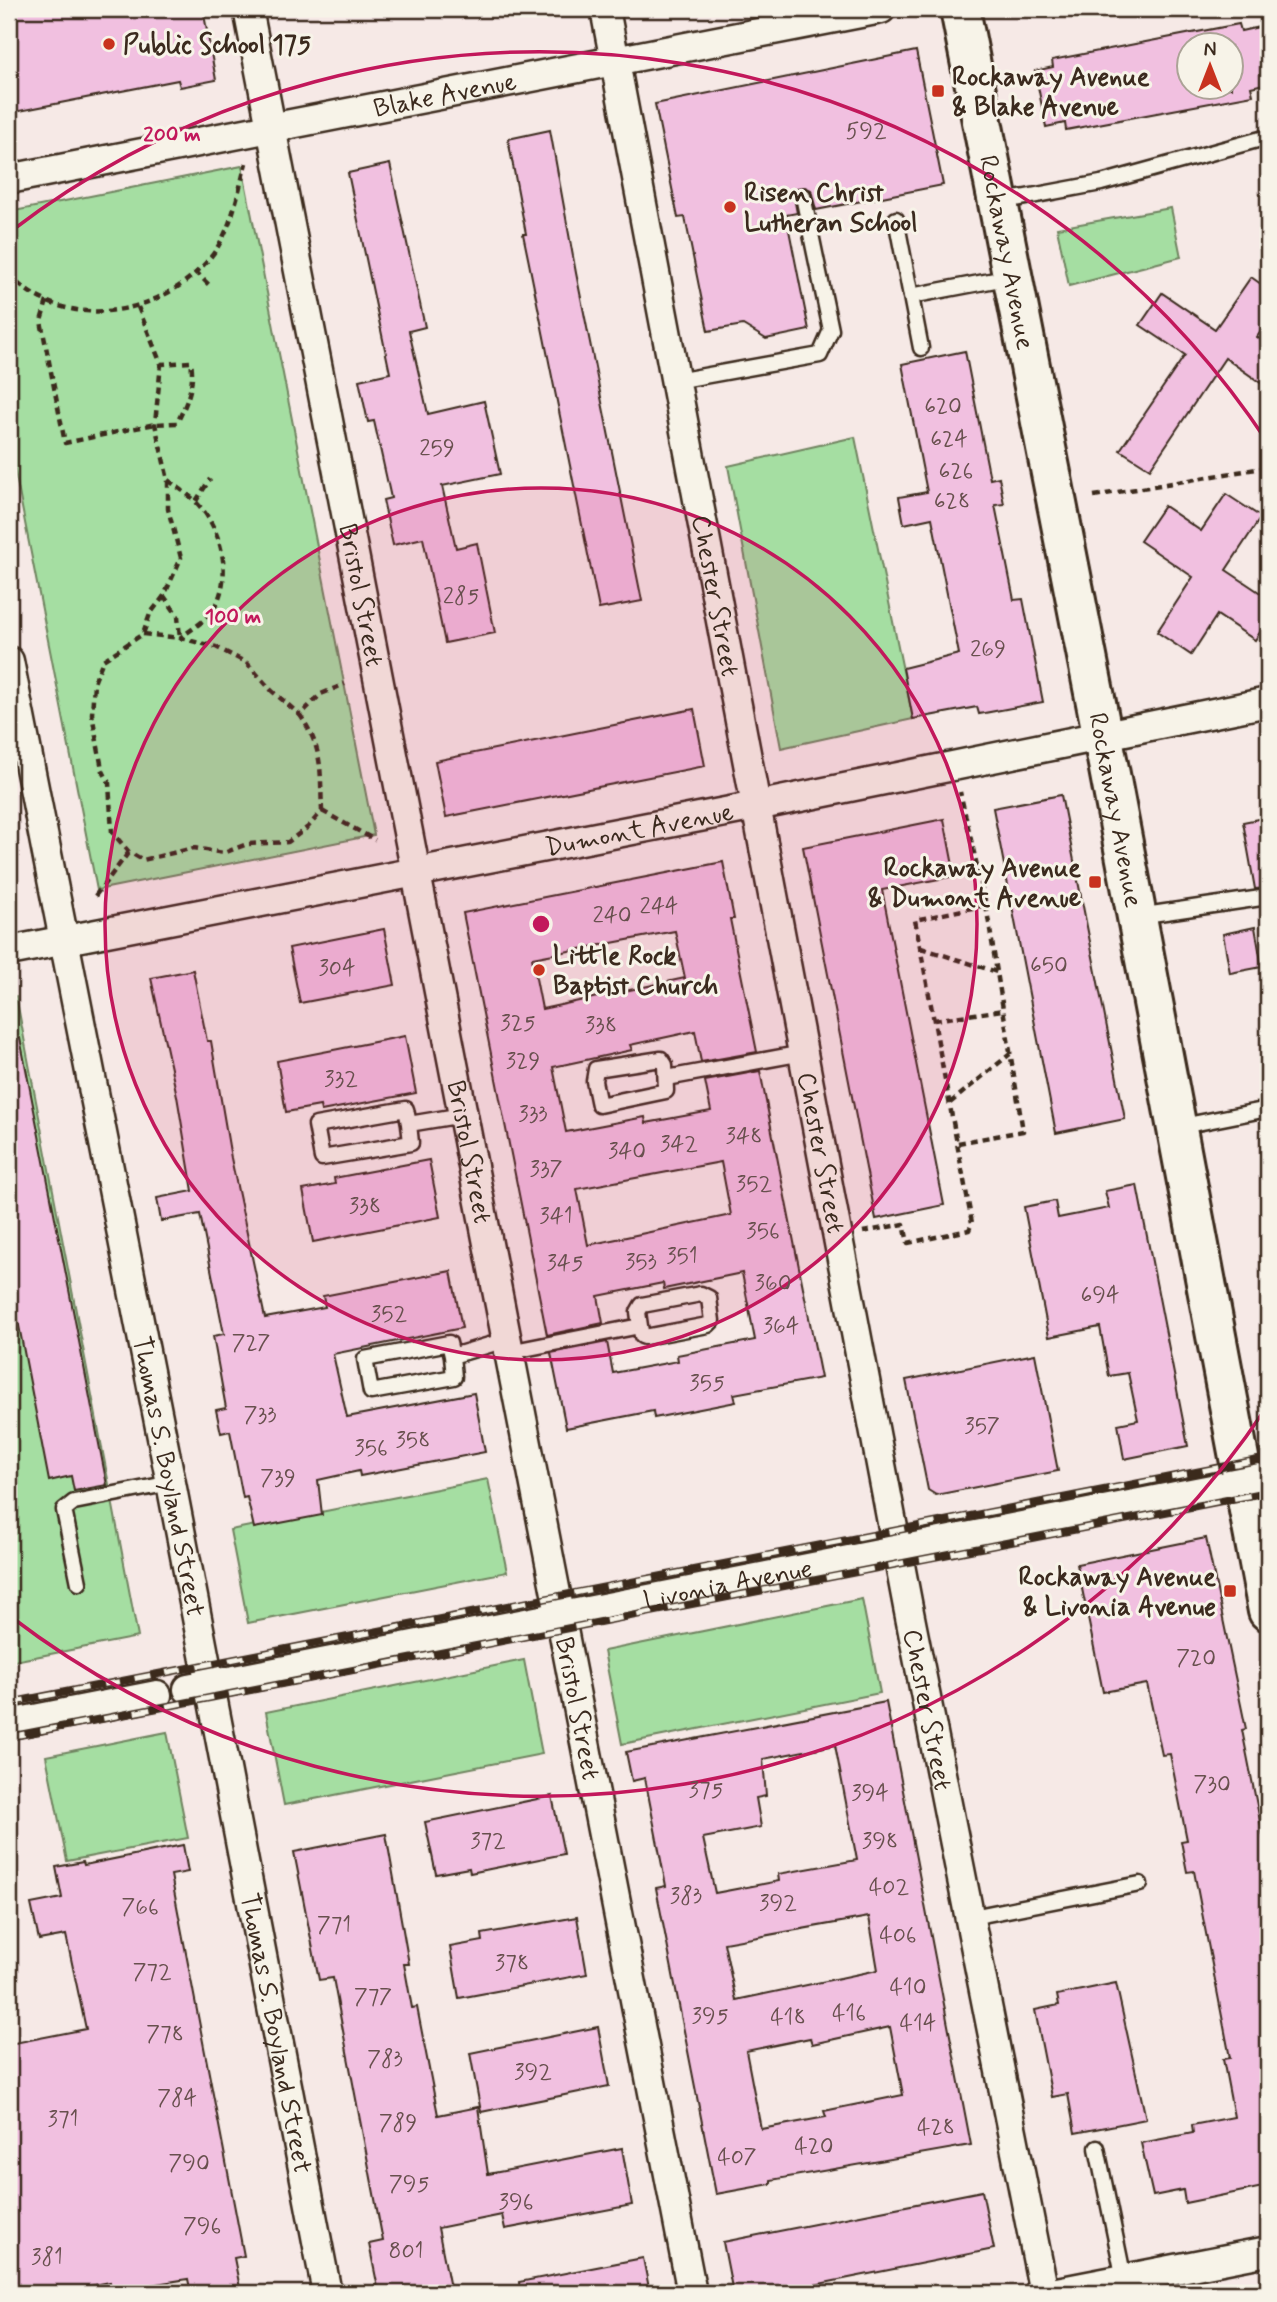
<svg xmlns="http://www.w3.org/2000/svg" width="1277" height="2302" font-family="Mynerve,sans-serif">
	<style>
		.green { fill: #a5dea2; stroke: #708460; stroke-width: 2 }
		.building { fill: #f1c0e0; stroke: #3b2a1e; stroke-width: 2; fill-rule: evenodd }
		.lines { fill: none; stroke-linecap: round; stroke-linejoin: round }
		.lane-casing { stroke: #3b2a1e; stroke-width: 19 }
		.street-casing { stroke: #3b2a1e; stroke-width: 33 }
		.secondary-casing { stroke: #3b2a1e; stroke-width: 44 }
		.path { stroke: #3b2a1e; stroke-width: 4.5; stroke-dasharray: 7 5; stroke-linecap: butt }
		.lane { stroke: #f7f3e8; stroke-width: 14 }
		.street { stroke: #f7f3e8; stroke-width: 28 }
		.secondary { stroke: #f7f3e8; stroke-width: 38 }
		.rail-casing { stroke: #3b2a1e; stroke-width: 8 }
		.rail { stroke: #f7f3e8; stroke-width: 5; stroke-dasharray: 16; stroke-linecap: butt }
		.ring { fill: none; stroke: #c2185b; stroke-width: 3.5 }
		.poi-dot { fill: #c8321e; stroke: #f7f3e8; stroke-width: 2.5 }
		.labels { text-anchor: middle; stroke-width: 6; stroke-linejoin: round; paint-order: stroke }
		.number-label { font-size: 23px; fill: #68504e }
		.poi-label { font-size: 26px; font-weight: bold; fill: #3b2a1e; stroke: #f7f3e8; text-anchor: start }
		.street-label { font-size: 26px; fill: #3b2a1e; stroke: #f7f3e8 }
		.centre { fill: #c2185b; stroke: #f7f3e8; stroke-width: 3.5 }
		.ring-label { font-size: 21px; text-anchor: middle; font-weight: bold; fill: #c2185b; stroke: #f7f3e8; stroke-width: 6; stroke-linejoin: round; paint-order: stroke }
	</style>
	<rect width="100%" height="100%" fill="#f6e9e6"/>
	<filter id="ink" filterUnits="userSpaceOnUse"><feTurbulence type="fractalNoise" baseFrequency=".0143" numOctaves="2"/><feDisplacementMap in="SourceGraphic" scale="14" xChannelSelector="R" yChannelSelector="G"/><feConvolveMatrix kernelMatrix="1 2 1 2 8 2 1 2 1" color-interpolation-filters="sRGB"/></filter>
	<g filter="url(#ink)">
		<!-- green -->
		<g class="green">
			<polygon points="242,166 374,835 97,890 9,441 9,212"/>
			<polygon points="1171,208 1181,257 1069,286 1057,228"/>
			<polygon points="855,437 913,719 781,748 728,466"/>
			<polygon points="16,996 138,1637 9,1662 9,997"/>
			<polygon points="488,1479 507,1572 248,1623 230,1530"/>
			<polygon points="862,1599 880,1693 622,1744 604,1651"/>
			<polygon points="524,1660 542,1754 284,1805 266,1712"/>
			<polygon points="167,1732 188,1838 67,1861 46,1756"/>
		</g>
		<!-- building -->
		<g class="building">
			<polygon points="9,9 203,9 216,80 180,87 178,80 9,113"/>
			<path d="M 1239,24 L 1241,31 L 1259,27 L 1268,83 L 1251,87 L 1253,95 L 1066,130 L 1065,123 L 1046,127 L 1035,71 L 1053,67 L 1052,60 ZM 1189,46 L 1231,46 L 1231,88 L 1189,88 Z"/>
			<polygon points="916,51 943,185 816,210 811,190 805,187 797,188 794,197 797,213 786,215 809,330 766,339 743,325 708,331 685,217 678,218 655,104"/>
			<polygon points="550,130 576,273 642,601 599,609 528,258 523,234 526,234 508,139"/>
			<polygon points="390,164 425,327 409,331 428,414 484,401 500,474 442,486 456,548 477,543 495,633 445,643 423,538 393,545 383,500 391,498 374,421 368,422 359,380 390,373 348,173"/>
			<polygon points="1251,277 1268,289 1268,321 1257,337 1268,345 1268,388 1225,358 1150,469 1120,450 1185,355 1140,325 1162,293 1215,329"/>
			<polygon points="965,351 990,479 999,477 1004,504 995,505 1014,600 1023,599 1043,702 979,714 977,707 913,719 903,668 959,654 932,518 904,524 899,497 927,492 902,364"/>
			<polygon points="1226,494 1261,517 1226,570 1268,598 1268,620 1255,640 1217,615 1191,655 1157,632 1193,577 1140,541 1164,506 1201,531"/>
			<polygon points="694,709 705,766 446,817 435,761"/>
			<polygon points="1061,795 1125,1119 1056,1133 993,808"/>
			<polygon points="1268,817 1268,888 1255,889 1243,822"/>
			<polygon points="944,819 955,876 882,890 944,1205 876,1219 803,847"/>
			<path d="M 723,862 L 734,919 L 730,919 L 757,1052 L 701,1062 L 695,1031 L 630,1045 L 632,1050 L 553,1067 L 566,1132 L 645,1117 L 646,1123 L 711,1111 L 705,1081 L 760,1071 L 821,1378 L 734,1394 L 736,1402 L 654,1418 L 653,1411 L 566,1428 L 551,1353 L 607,1342 L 613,1373 L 678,1361 L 677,1355 L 755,1340 L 742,1273 L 664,1289 L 663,1283 L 598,1296 L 603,1323 L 547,1335 L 463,913 ZM 675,931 L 685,978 L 542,1009 L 532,958 ZM 721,1162 L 731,1215 L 588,1245 L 577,1189 Z"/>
			<polygon points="1255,927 1262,967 1230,973 1223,934"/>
			<polygon points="384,929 395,985 300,1003 289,948"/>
			<polygon points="193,970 207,1041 211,1041 231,1158 265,1318 325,1307 323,1296 451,1271 462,1328 333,1354 347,1417 474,1393 485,1452 360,1476 359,1471 318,1480 322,1515 254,1528 247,1497 243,1498 230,1431 221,1433 216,1410 226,1408 213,1336 224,1334 200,1214 161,1221 157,1198 193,1191 177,1096 151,978"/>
			<polygon points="405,1036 416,1093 321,1111 320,1106 286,1112 277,1061"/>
			<polygon points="20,1038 107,1485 74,1491 71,1476 49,1481 9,1274 9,1039"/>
			<polygon points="429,1160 440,1217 313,1242 303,1190 335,1184 334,1178"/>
			<polygon points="1137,1185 1188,1446 1124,1459 1118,1424 1138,1420 1128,1373 1109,1376 1100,1327 1049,1337 1024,1207 1055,1201 1058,1218 1109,1208 1105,1191"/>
			<polygon points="1035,1354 1058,1471 936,1495 928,1490 906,1380"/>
			<polygon points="1206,1538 1246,1729 1242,1730 1268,1861 1268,2186 1185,2203 1183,2190 1153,2196 1141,2143 1193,2133 1192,2125 1234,2117 1223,2059 1230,2058 1194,1871 1187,1872 1181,1841 1187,1840 1170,1754 1162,1755 1147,1684 1103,1692 1077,1564"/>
			<path d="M 886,1702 L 971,2145 L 771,2180 L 771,2184 L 716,2194 L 656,1888 L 666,1886 L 645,1778 L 632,1781 L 626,1752 ZM 835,1745 L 857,1860 L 778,1874 L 779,1881 L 715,1893 L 703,1838 L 761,1827 L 756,1798 L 766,1796 L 763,1759 ZM 869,1917 L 878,1970 L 736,2000 L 724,1943 ZM 890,2027 L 903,2095 L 824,2111 L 826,2117 L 761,2129 L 746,2051 L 810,2038 L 812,2044 Z"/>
			<polygon points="552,1796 564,1854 470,1873 469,1868 436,1874 425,1822"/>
			<polygon points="386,1834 409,1964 404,1964 412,2008 417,2007 438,2115 478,2107 488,2174 622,2148 632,2205 505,2229 502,2215 438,2228 451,2293 379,2293 369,2244 383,2241 340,2015 333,1978 319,1980 294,1852"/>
			<polygon points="183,1845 188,1872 171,1875 244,2256 234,2258 241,2293 191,2293 188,2279 112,2291 110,2282 55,2293 9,2293 9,2044 86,2029 66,1935 39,1940 31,1904 62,1898 56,1867 83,1862 84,1865"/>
			<polygon points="577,1917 587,1974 459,1998 450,1947 483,1941 482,1934"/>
			<polygon points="1116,1983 1146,2119 1075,2133 1068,2094 1052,2097 1035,2010 1059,2005 1057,1995"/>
			<polygon points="598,2027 609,2086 481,2112 470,2053"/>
			<polygon points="982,2191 994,2249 804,2287 764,2293 733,2293 723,2242"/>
			<polygon points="643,2258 650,2293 520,2293 519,2282"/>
		</g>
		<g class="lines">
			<!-- lane casing -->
			<g class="lane-casing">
				<g id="lane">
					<polyline points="999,202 1101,183 1268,137"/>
					<polyline points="896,219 921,348"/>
					<polyline points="911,296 1011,277"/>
					<polyline points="676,381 820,355 831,330 803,196"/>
					<polyline points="1138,916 1268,897"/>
					<polygon points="661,1059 665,1065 666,1091 599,1105 594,1081 596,1069"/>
					<polyline points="667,1078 803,1053"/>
					<polyline points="409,1124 411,1143 322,1158 316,1125 406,1109 409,1124 463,1115"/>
					<polyline points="1177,1127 1268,1109"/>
					<polyline points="509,1352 640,1326 638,1312 642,1305 701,1294 709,1298 712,1321 708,1325 645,1337 642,1336 640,1326"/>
					<polyline points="452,1356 454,1377 371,1392 365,1359 449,1343 452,1356 506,1340"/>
					<polyline points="79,1583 64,1510 74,1502 171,1483"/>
					<polyline points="972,1917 1140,1884"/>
					<polyline points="1097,2148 1124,2279"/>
				</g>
			</g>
			<!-- street casing -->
			<g class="street-casing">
				<g id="street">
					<path id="s1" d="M 248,9 L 692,2293"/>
					<path id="s2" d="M 605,9 L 908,1607 L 1044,2293"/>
					<path id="s3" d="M 9,179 L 881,9"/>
					<path id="s4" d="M 9,661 L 171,1483 L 327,2293"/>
					<path id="s5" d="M 9,951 L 756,806 L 1268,702"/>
					<path id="s6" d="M 188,1689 L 1268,1478"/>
					<polyline points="9,1724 157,1695"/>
					<polyline points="1052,2293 1268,2251"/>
				</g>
			</g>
			<!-- secondary casing -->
			<g class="secondary-casing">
				<g id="secondary">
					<path id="s7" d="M 960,9 L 1109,769 L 1268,1611"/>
				</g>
			</g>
			<!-- path -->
			<g class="path">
				<polyline points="195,271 209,285"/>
				<path d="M 9,275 C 66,335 166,316 213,254 C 232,228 238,193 246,163"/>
				<path d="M 47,301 L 41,321 L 65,443 L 155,424 L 177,423 C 187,402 195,385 191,362 L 161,364"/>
				<polyline points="138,307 161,364 155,424 168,480 168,509 181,558 164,596 178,616 180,638"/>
				<path d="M 168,480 C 177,487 187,493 194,500 C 222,527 234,577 213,610 C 206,621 190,630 180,638"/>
				<polyline points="1094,496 1268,467"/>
				<polyline points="196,501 210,479"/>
				<path d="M 164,596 L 150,614 L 143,634 L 103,660 L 94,683 L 92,714 L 102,769 L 109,783 L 112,832 L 129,852 L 143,860 L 194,848 L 224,853 L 247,844 L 288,842 L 308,827 L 322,811 C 320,771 324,750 300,715 L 321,694 L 345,684"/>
				<polyline points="143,634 180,638 216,647 247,663 272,691 300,715"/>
				<polyline points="322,811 375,840"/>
				<polyline points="95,896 129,852"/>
				<polyline points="921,948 997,972"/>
				<polyline points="934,1020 1003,1010"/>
				<polyline points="950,1103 1010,1054"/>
				<polyline points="958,1143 1023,1131 986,905"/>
				<polyline points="863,1232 904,1224 908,1243 969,1230 972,1223 915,920 986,905 960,792"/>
			</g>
			<!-- lane -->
			<use href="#lane" class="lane"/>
			<!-- street -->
			<use href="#street" class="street"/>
			<!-- secondary -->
			<use href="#secondary" class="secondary"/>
			<!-- rail casing -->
			<g class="rail-casing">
				<g id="rail">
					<polyline points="9,1703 1268,1458"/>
					<polyline points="9,1737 1268,1492"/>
				</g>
			</g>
			<!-- rail -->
			<use href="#rail" class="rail"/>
		</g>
	</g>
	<!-- distance rings -->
	<circle cx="541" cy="924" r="436" fill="#c2185b" fill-opacity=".12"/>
	<g class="ring">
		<circle cx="541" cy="924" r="436"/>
		<path d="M1268 1405A872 872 0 0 1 10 1616M10 232A872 872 0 0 1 1268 443"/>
	</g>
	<!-- markers -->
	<g class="poi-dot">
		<circle cx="109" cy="44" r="7"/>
		<rect x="931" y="84" width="14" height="14" rx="3.5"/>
		<circle cx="730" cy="207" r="7"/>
		<rect x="1088" y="875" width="14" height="14" rx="3.5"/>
		<circle cx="539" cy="970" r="7"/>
		<rect x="1223" y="1584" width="14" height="14" rx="3.5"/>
	</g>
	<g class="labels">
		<!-- number labels -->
		<g class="number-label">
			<text x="866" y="138">592</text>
			<text x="943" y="413">620</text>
			<text x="949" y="446">624</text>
			<text x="437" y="455">259</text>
			<text x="956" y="478">626</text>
			<text x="952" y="508">628</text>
			<text x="461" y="603">285</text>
			<text x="988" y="656">269</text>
			<text x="659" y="913">244</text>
			<text x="612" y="922">240</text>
			<text x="1049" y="972">650</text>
			<text x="337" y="975">304</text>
			<text x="518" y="1030">325</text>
			<text x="601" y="1032">338</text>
			<text x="523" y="1068">329</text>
			<text x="341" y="1086">332</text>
			<text x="533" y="1121">333</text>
			<text x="744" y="1143">348</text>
			<text x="679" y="1151">342</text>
			<text x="627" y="1158">340</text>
			<text x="546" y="1176">337</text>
			<text x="754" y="1191">352</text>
			<text x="365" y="1213">338</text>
			<text x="556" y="1223">341</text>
			<text x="763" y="1238">356</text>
			<text x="682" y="1263">351</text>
			<text x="641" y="1269">353</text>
			<text x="565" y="1270">345</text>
			<text x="773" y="1290">360</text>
			<text x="1100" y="1302">694</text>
			<text x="389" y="1321">352</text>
			<text x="781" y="1333">364</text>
			<text x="251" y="1350">727</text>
			<text x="707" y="1390">355</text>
			<text x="260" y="1422">733</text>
			<text x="982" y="1433">357</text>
			<text x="413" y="1447">358</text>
			<text x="371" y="1455">356</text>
			<text x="278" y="1485">739</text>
			<text x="1196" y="1665">720</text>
			<text x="1212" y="1791">730</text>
			<text x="706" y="1797">375</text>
			<text x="870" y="1800">394</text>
			<text x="488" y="1848">372</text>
			<text x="880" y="1848">398</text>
			<text x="889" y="1894">402</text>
			<text x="686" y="1903">383</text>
			<text x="778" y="1910">392</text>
			<text x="140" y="1914">766</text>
			<text x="334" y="1932">771</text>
			<text x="898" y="1942">406</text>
			<text x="512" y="1970">378</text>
			<text x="152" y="1979">772</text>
			<text x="908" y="1994">410</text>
			<text x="373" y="2004">777</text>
			<text x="849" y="2020">416</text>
			<text x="710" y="2023">395</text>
			<text x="788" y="2024">418</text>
			<text x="918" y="2030">414</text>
			<text x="165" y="2041">778</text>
			<text x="385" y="2066">783</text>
			<text x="533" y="2079">392</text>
			<text x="177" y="2105">784</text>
			<text x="63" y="2126">371</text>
			<text x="398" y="2130">789</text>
			<text x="936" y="2134">428</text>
			<text x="814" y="2153">420</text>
			<text x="737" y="2164">407</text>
			<text x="189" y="2170">790</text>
			<text x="409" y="2191">795</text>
			<text x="516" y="2209">396</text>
			<text x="202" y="2233">796</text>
			<text x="406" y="2258">801</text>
			<text x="47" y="2264">381</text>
		</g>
		<!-- poi labels -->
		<g class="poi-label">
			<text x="123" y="53">Public School 175</text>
			<text x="952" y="85">Rockaway Avenue<tspan x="952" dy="30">&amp; Blake Avenue</tspan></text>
			<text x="744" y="201">Risen Christ<tspan x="744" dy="30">Lutheran School</tspan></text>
			<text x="1081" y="876" text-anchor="end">Rockaway Avenue<tspan x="1081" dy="30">&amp; Dumont Avenue</tspan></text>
			<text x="553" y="964">Little Rock<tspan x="553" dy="30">Baptist Church</tspan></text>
			<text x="1216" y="1585" text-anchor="end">Rockaway Avenue<tspan x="1216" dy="30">&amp; Livonia Avenue</tspan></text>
		</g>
		<!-- street labels -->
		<g class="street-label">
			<text dy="9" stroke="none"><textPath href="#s3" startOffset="444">Blake Avenue</textPath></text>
			<text dy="9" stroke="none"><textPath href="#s7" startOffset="248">Rockaway Avenue</textPath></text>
			<text dy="9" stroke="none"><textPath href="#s1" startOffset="597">Bristol Street</textPath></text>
			<text dy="9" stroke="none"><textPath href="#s2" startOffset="597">Chester Street</textPath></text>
			<text dy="9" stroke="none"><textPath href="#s7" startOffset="816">Rockaway Avenue</textPath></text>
			<text dy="9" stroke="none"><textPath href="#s5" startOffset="642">Dumont Avenue</textPath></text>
			<text dy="9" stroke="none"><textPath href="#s1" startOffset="1164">Bristol Street</textPath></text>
			<text dy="9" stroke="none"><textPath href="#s2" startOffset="1164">Chester Street</textPath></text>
			<text dy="9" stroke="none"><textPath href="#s4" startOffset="831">Thomas S. Boyland Street</textPath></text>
			<text dy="9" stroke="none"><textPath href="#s6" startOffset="550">Livonia Avenue</textPath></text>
			<text dy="9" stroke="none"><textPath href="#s1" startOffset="1731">Bristol Street</textPath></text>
			<text dy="9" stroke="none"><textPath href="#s2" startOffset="1731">Chester Street</textPath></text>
			<text dy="9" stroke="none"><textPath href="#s4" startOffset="1398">Thomas S. Boyland Street</textPath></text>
		</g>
	</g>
	<circle cx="541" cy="924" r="10" class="centre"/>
	<g class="ring-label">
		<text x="172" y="141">200 m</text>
		<text x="233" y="623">100 m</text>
	</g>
	<!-- margin -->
	<rect width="1277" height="2302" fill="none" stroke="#f7f3e8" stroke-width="35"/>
	<rect x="18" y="18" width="1242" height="2267" fill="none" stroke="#3b2a1e" stroke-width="2.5" filter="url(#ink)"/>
	<!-- north arrow -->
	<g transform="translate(1210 66)"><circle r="33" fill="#f7f3e8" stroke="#aca397" stroke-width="2"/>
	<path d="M0-5L12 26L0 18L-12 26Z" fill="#c8321e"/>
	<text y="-10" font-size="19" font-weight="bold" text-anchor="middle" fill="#3b2a1e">N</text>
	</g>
</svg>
